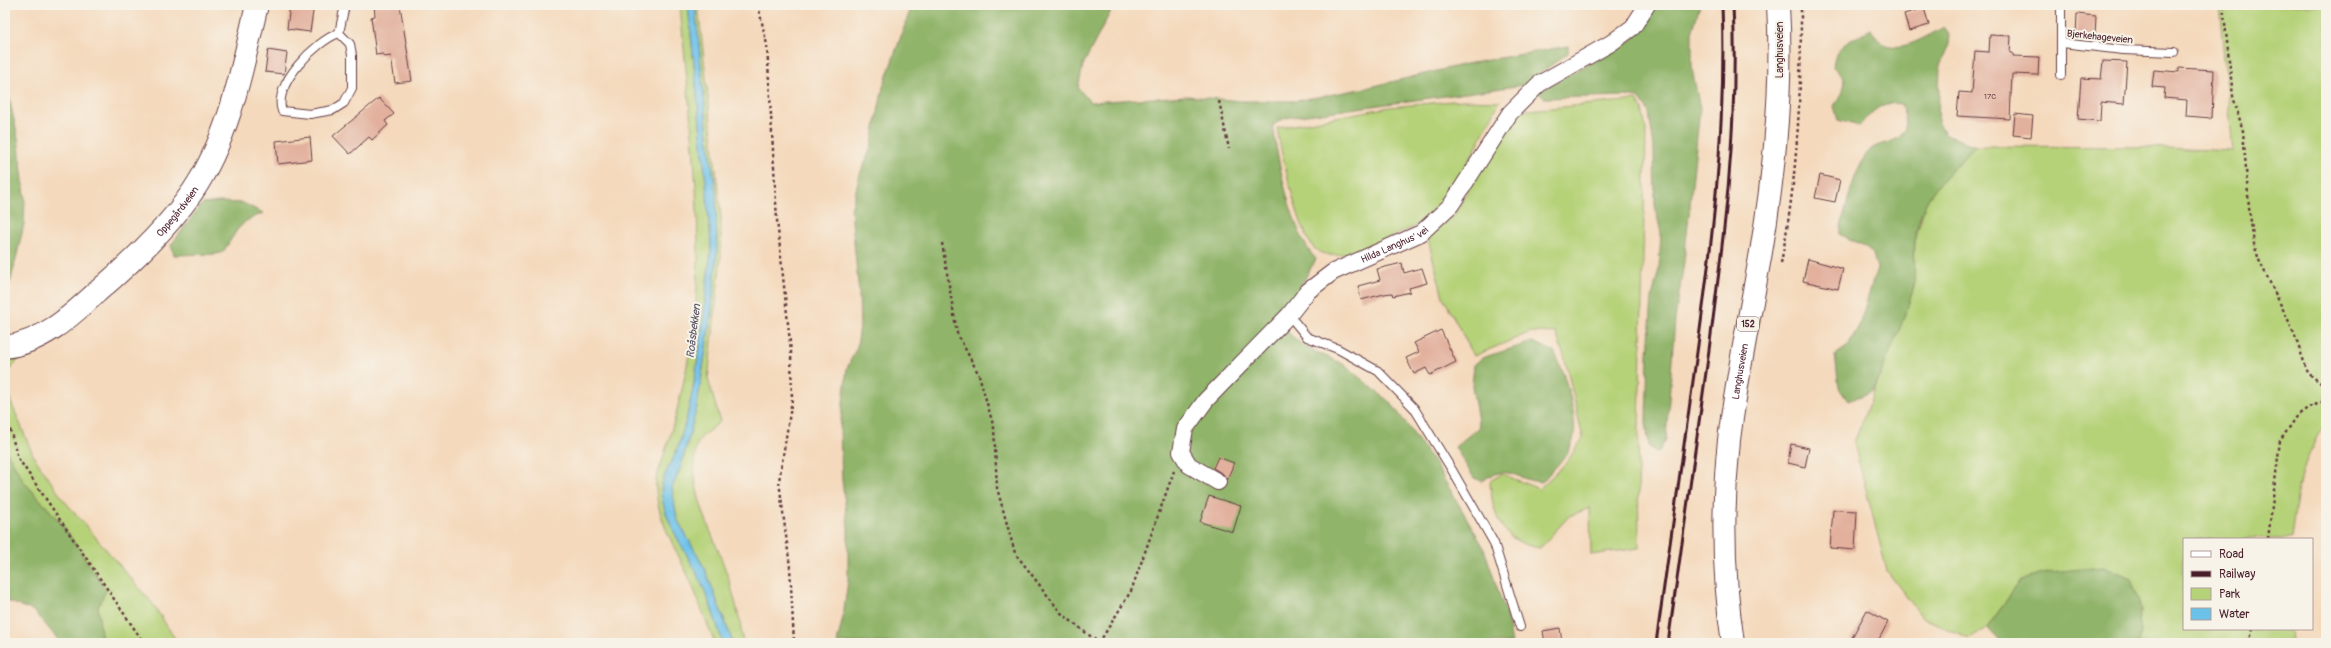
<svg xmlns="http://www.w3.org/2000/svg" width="2331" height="648" font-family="Pangolin,sans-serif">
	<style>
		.green { fill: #b6d279; stroke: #807852 }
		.forest { fill: #90b469; stroke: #6d6a4a }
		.water { fill: #6cc1e9; stroke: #5b708a }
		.building { fill: #e2b09d }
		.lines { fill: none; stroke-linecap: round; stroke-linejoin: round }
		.service-casing { stroke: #643b41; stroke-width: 10 }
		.minor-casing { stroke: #643b41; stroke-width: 18 }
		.secondary-casing { stroke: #643b41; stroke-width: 24 }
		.primary-casing { stroke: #643b41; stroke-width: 24 }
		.path { stroke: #643b41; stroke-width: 2.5; stroke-dasharray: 3 3; stroke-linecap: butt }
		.service { stroke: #fff; stroke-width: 8 }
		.minor { stroke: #fff; stroke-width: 16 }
		.secondary { stroke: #fff; stroke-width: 22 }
		.primary { stroke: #fff; stroke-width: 22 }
		.rail { stroke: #4a1f2b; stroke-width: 3 }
		.labels { text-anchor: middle; stroke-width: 4; stroke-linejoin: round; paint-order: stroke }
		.number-label { font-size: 8px; fill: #704348 }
		.shield { fill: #f7f3e8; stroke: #7e5f64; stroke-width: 1 }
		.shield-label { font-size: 9px; font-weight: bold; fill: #4a1f2b }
		.street-label { font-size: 10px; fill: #4a1f2b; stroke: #f7f3e8 }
		.water-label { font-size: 11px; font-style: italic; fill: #545064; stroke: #f7f3e8 }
	</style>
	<rect width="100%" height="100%" fill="#f7f3e8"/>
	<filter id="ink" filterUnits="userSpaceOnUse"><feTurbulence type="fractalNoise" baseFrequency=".025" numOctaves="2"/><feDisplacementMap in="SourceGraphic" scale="8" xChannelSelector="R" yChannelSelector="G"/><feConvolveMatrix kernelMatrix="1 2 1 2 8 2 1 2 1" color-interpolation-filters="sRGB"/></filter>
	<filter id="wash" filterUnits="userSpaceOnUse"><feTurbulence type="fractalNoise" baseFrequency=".012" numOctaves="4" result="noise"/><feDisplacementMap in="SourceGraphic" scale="16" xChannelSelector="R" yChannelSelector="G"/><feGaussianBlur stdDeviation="0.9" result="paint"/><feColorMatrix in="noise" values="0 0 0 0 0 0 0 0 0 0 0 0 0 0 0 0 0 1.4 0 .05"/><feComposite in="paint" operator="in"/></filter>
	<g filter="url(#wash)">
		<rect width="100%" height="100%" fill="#f4d9bc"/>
		<!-- green -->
		<g class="green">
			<path d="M 680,5 L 688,5 L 707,194 C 707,213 711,231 711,250 C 702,315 699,384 678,447 C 672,464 658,480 662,498 C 667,525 684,548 696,572 C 708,595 715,619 723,643 L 715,643 C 706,622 699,601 690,580 C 676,548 654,516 656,479 C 681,408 698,331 698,255 C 698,171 687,88 680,5 Z"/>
			<path d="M 695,5 L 698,5 L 721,217 L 721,255 L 708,379 L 720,421 C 713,430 701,433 697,445 C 686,485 711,529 724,566 C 733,590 740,618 743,643 L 733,643 L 705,569 L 677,519 L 672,488 L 681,466 L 697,407 L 712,309 L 717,252 L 716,192 L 708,136 Z"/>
			<path d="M 2219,5 L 2326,5 L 2326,424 C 2303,450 2295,504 2291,539 L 2184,539 L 2184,629 L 2290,629 L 2291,643 L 2139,643 L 2141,609 L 2021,580 L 1987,628 L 1969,639 L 1922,617 L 1887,571 L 1854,443 L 1914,288 L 1915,239 L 1926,202 L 1937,183 L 1976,146 L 2143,147 L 2233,151 Z"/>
			<path d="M 1463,100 L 1500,101 C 1480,137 1452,206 1416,225 C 1401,234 1383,240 1366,246 C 1349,253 1330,261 1315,249 C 1300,237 1280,149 1277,128 L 1390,107 Z"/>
			<path d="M 1637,100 L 1642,109 L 1646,130 L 1638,469 L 1639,548 L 1591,555 L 1590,508 L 1569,516 L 1540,548 C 1502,543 1492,515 1490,481 L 1502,474 L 1539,489 L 1566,463 L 1583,438 L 1565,359 L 1556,333 L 1531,332 L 1474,356 L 1443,297 L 1427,236 L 1454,216 L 1476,175 L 1518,111 Z"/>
			<polygon points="5,359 19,359 10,369 8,378 10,400 34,457 62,498 152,603 178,643 112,643 101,636 98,607 106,590 61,523 24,482 5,449"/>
		</g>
		<!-- forest -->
		<g class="forest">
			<path d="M 912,5 L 1114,5 L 1083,65 L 1078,88 L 1090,102 L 1187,96 L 1240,101 L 1296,101 L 1366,88 L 1466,64 L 1568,46 L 1568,53 L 1524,85 L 1285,118 L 1273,125 C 1277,159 1292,235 1316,259 L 1292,301 L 1274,320 L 1303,346 L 1343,364 L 1392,404 L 1435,464 L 1483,546 L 1506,614 L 1512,643 L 837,643 L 843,617 L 848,580 L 848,527 L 842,480 L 840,429 L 847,368 L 857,347 L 860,326 L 859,293 L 851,211 L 860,174 L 871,148 L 883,87 Z"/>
			<polygon points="1655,5 1700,5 1692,33 1692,69 1700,108 1684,262 1675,319 1666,439 1658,453 1649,447 1646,422 1648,355 1652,297 1659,269 1661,233 1655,206 1654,148 1649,112 1639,98 1626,96 1545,98 1537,92 1632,40"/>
			<path d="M 1944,27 L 1950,35 L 1949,43 L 1940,66 L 1938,122 L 1946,135 L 1976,146 C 1946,175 1920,196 1915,241 C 1913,254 1916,278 1913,289 C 1904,324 1887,358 1873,391 L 1848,401 L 1839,388 L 1835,355 L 1847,347 L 1859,326 L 1877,268 L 1873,254 L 1865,246 L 1839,234 C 1845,212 1854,169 1868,152 C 1877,141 1898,145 1904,131 C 1908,121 1904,113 1901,104 C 1879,101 1873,112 1859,126 L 1838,120 L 1834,106 L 1843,92 L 1844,77 L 1833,67 C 1835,43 1852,41 1871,29 C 1888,63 1921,39 1944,27 Z"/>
			<polygon points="5,79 18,138 25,197 24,224 11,280 5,291"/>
			<polygon points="219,202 243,203 263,213 246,221 237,230 223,252 216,254 174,255 171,245 202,204"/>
			<path d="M 1532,342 L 1554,351 C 1564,371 1582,425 1571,446 C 1565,459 1551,471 1542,482 C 1517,481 1508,462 1482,481 L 1474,478 L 1455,447 L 1479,427 L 1472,386 L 1474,365 L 1482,358 Z"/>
			<polygon points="5,449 24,482 61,523 106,590 98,607 101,636 112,643 61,643 34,611 5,600"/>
			<polygon points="2104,567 2131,579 2141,609 2139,643 2002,643 1987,628 2021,580 2050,572"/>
		</g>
		<!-- water -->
		<path class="water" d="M 688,5 L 695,5 L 708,136 L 716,192 L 717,252 L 712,309 L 697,407 L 681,466 L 672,488 L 677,519 L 705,569 L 733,643 L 723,643 C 715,619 708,595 696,572 C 684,548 667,525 662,498 C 658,480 672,464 678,447 C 699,384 703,315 711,250 C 711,231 707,213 707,194 Z"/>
		<g id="blocks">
			<!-- building -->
			<g class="building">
				<polygon points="290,5 314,5 310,32 287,29"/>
				<polygon points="374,5 400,5 412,81 395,83 391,56 384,57 383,54 376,55 371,17 375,16"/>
				<polygon points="1924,8 1929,25 1909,31 1904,14"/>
				<polygon points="2077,14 2096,16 2095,37 2076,35"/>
				<polygon points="1990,35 2011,36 2010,53 2013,53 2013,56 2039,57 2038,75 2012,74 2010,119 1957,116 1959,92 1972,93 1975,51 1989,52"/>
				<polygon points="268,50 287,53 284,74 265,72"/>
				<polygon points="2103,61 2127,62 2124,104 2101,102 2100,121 2078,119 2081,78 2101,79"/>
				<polygon points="2179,68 2214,70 2212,118 2186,116 2187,100 2164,98 2165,88 2152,87 2154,70 2179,72"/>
				<polygon points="379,98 394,114 385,121 388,125 372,140 369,137 350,154 333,136"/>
				<polygon points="2015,114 2033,116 2031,137 2013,135"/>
				<polygon points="310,137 312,160 278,164 276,141"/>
				<polygon points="1820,175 1840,180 1835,202 1815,198"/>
				<polygon points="1808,259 1843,269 1838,289 1803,281"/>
				<polygon points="1402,263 1404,273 1422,268 1427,283 1409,288 1410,292 1393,296 1392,293 1384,294 1361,300 1358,286 1380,280 1377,269"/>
				<polygon points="1441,330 1456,362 1430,375 1426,368 1414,374 1406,358 1419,352 1414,343"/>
				<polygon points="1791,444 1809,448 1805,467 1788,463"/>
				<polygon points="1218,457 1234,463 1227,480 1223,474 1213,468"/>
				<polygon points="1209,496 1241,506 1233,532 1200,522"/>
				<polygon points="1833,510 1857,511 1855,550 1830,548"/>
				<polygon points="1867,610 1888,622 1877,643 1849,643"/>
				<polygon points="1560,628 1562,643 1545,643 1543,631"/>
			</g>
		</g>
	</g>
	<g filter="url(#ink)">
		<use href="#blocks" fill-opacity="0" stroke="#643b41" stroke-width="1"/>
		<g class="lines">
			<!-- service casing -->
			<g class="service-casing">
				<g id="service">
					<path d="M 339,33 L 350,44 L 352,55 L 352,88 L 344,103 L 333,110 L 310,114 L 282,111 C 272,85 316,41 339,33 Z"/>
					<polyline points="339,33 345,5"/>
					<polyline points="2062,43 2123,50 2174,52"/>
					<polyline points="2061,75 2061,5"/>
					<polyline points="1289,315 1307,337 1338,349 1378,371 1414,408 1452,470 1494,543 1520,627"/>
				</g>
			</g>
			<!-- minor casing -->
			<g class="minor-casing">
				<g id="minor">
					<path id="s1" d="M 1218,482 L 1189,465 L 1181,452 L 1185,429 L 1206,400 L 1289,315 L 1308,291 L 1333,272 L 1421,233 L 1451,205 L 1510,113 L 1539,84 L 1611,43 L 1633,27 L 1647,5"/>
				</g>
			</g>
			<!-- secondary casing -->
			<g class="secondary-casing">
				<g id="secondary">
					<path id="s2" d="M 5,347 C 42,343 71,316 97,292 C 132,262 167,229 193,191 C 230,136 242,68 257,5"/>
				</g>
			</g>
			<!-- primary casing -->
			<g class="primary-casing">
				<g id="primary">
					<path id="s3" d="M 1733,643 C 1723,577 1722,507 1729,440 C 1737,375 1751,311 1762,246 C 1775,167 1783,86 1778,5"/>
				</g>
			</g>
			<!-- path -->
			<g class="path">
				<polyline points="758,5 767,45 777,220 791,352 792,400 779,481 790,567 794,643"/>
				<polyline points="2223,5 2233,96 2243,131 2249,207 2254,244 2259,260 2292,328 2308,373 2326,387"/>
				<polyline points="1219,101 1229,149"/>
				<polyline points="942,243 957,333 979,375 994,428 997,488 1015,553 1061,613 1099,643"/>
				<path d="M 1781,263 C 1798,175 1801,94 1801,5"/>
				<polyline points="5,382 7,419 18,458 144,643"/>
				<polyline points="2268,539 2280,441 2298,415 2309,407 2326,401"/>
				<polyline points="1099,643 1131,591 1174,471"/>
				<polyline points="2248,643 2252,629"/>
			</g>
			<!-- service -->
			<use href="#service" class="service"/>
			<!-- minor -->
			<use href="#minor" class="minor"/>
			<!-- secondary -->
			<use href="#secondary" class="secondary"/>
			<!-- primary -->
			<use href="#primary" class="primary"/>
			<!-- rail -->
			<g class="rail">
				<path d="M 1656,643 C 1669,553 1681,464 1694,374 C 1711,252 1727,129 1722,5"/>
				<path d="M 1668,643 C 1681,550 1694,458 1707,365 C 1723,245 1739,126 1733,5"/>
			</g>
		</g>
	</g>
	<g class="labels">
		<!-- number labels -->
		<g class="number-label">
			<text x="1990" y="99">17C</text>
		</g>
		<!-- shield labels -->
		<rect class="shield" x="1737" y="317" width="22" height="14" rx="3"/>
		<g class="shield-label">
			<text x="1748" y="327">152</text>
		</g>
		<!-- street labels -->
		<g class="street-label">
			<text transform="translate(2100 36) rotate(6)" y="4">Bjerkehageveien</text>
			<text transform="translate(1779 50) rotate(-90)" y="4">Langhusveien</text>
			<text dy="4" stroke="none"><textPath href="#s2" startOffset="223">Oppegårdveien</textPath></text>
			<text dy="4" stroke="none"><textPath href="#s1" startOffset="356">Hilda Langhus' vei</textPath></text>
			<text dy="4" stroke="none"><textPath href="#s3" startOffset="273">Langhusveien</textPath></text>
		</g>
		<!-- water labels -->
		<g class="water-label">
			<text transform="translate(693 331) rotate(-83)" y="4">Roåsbekken</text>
		</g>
	</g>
	<!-- margin -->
	<rect width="2331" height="648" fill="none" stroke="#f7f3e8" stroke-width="20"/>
	<!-- legend -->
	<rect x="2183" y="538" width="130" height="92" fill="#f7f3e8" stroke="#b29e9c"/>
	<rect x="2191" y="551" width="20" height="6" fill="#ffffff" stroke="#b29e9c"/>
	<text x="2219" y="558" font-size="12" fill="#4a1f2b">Road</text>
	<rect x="2191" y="571" width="20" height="6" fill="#4a1f2b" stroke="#b29e9c"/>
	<text x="2219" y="578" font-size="12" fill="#4a1f2b">Railway</text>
	<rect x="2191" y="588" width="20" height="12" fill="#b6d279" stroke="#b29e9c"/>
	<text x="2219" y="598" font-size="12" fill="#4a1f2b">Park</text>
	<rect x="2191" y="608" width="20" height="12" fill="#6cc1e9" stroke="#b29e9c"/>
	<text x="2219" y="618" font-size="12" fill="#4a1f2b">Water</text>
</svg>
